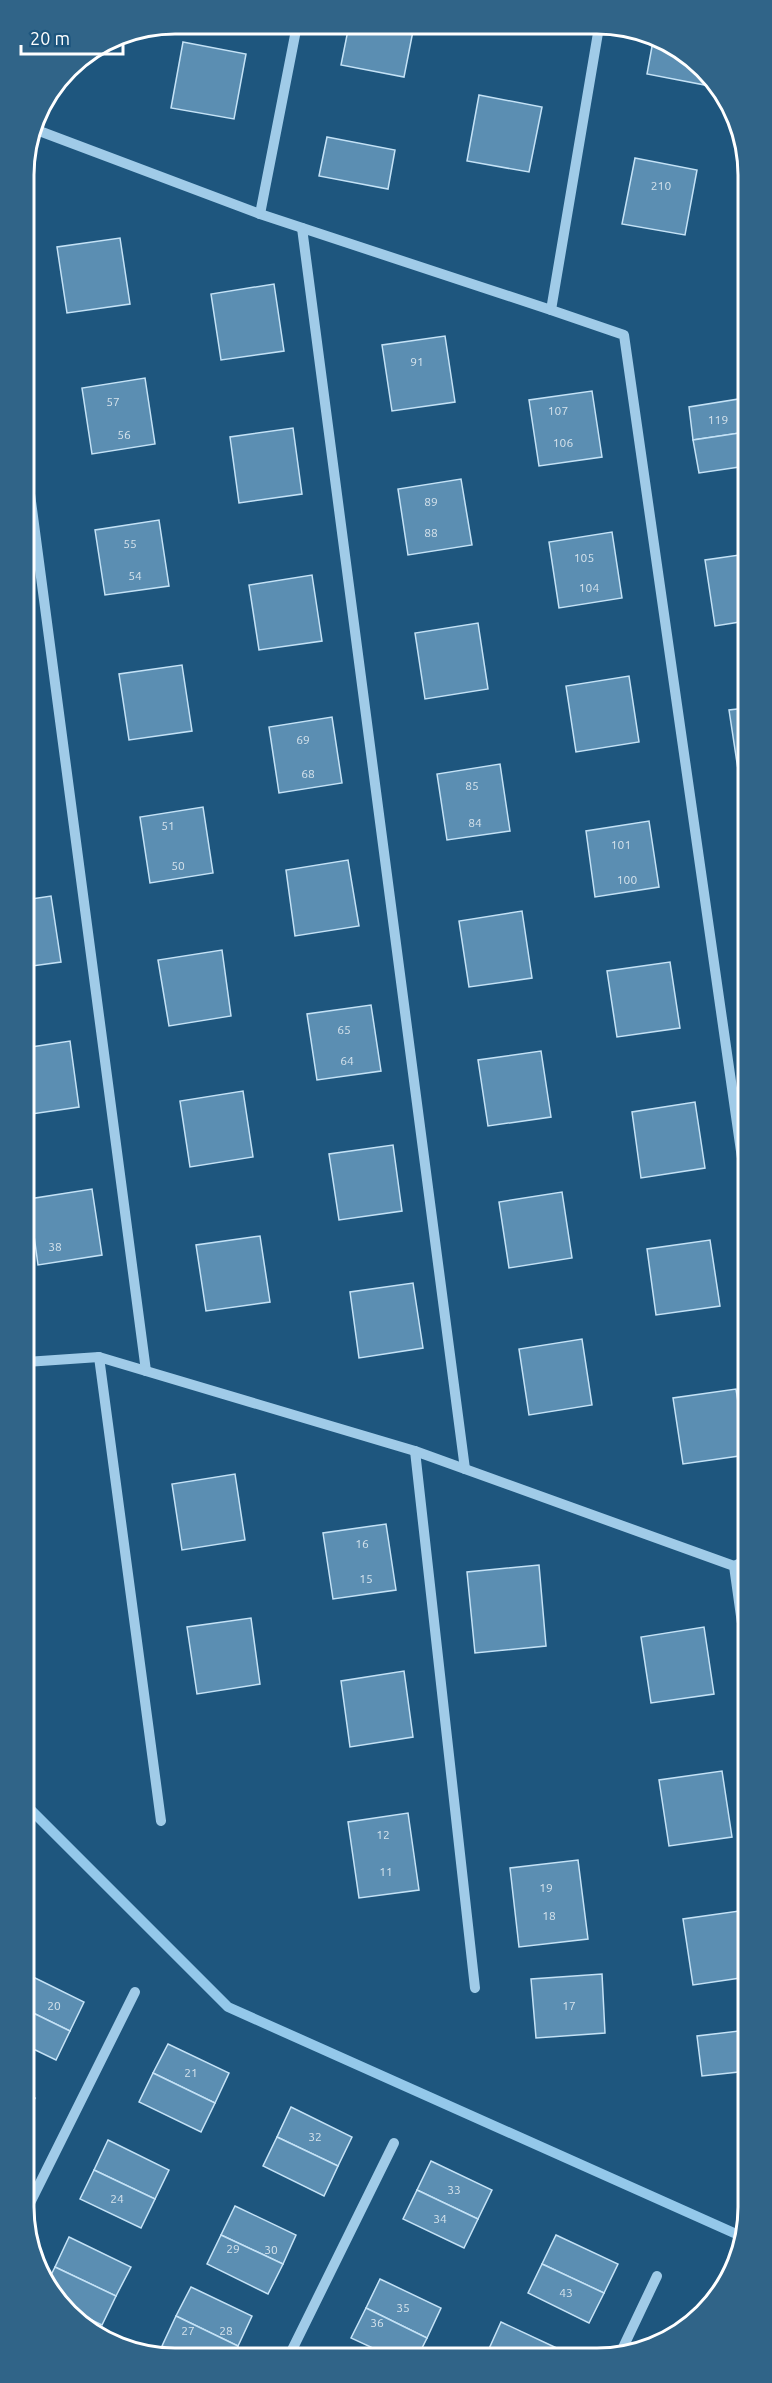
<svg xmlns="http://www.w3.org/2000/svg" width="772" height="2383" font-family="Ubuntu,sans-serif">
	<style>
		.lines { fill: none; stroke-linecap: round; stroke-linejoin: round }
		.stream { stroke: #94c8ea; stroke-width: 10 }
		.building { fill: #5b8eb2; stroke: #c4e2f6; stroke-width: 1.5 }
		.minor { stroke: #a0cbe8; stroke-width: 10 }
		.labels { text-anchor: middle; stroke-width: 6; stroke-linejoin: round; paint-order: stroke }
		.number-label { font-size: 12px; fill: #d6e3ec }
		.rim { fill: none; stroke: #fff; stroke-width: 3 }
	</style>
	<rect width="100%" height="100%" fill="#1e567e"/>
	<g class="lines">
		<!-- stream -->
		<polyline class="stream" points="26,1805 228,2007 743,2237"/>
	</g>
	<!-- building -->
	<g class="building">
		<polygon points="349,25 414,26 404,77 341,65"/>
		<polygon points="653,41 704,69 711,81 710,86 647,74"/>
		<polygon points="183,42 246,54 234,119 171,108"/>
		<polygon points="479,95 542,107 529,172 467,161"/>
		<polygon points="327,137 395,150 388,189 319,176"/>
		<polygon points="635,158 697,170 685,235 622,224"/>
		<polygon points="120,238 130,304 67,313 57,247"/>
		<polygon points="274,284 284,351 221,360 211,294"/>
		<polygon points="445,336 455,402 392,411 382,345"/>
		<polygon points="145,378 155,444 92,454 82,388"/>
		<polygon points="592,391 602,457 539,466 529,400"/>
		<polygon points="745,398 746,432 693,440 689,407"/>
		<polygon points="293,428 302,494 239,503 230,437"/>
		<polygon points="746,432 746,466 699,473 693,440"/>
		<polygon points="461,479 472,545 408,555 398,489"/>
		<polygon points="159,520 169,586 105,595 95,530"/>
		<polygon points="612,532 622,598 559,608 549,542"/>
		<polygon points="746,554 746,621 715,626 705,560"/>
		<polygon points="312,575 322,641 259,650 249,585"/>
		<polygon points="478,623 488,689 425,699 415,633"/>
		<polygon points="182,665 192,731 129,740 119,674"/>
		<polygon points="629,676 639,742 576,752 566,686"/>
		<polygon points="746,708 746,775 739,776 729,710"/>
		<polygon points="332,717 342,783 279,793 269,727"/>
		<polygon points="500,764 510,831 447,840 437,774"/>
		<polygon points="203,807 213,873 150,883 140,817"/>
		<polygon points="649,821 659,887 595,897 586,831"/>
		<polygon points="348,860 359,926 295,936 286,870"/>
		<polygon points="51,896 61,962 25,967 25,900"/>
		<polygon points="522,911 532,978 469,987 459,921"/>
		<polygon points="222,950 231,1016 169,1026 158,960"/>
		<polygon points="670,962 680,1028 617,1037 607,971"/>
		<polygon points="371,1005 381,1071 317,1080 307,1014"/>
		<polygon points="70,1041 79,1107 25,1115 25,1048"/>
		<polygon points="541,1051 551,1117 488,1126 478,1060"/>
		<polygon points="243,1091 253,1157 190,1167 180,1101"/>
		<polygon points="695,1102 705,1168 641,1178 632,1112"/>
		<polygon points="393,1145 402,1211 339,1220 329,1154"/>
		<polygon points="92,1189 102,1255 38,1265 29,1199"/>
		<polygon points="562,1192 572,1258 509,1268 499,1202"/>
		<polygon points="260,1236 270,1302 206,1311 196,1245"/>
		<polygon points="710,1240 720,1306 656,1315 647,1249"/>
		<polygon points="413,1283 423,1348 359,1358 350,1292"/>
		<polygon points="582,1339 592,1405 529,1415 519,1349"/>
		<polygon points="736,1389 746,1455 683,1464 673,1398"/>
		<polygon points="235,1474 245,1540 182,1550 172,1484"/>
		<polygon points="386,1524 396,1590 333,1599 323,1533"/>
		<polygon points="539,1565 546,1646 475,1653 467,1572"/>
		<polygon points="251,1618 260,1684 197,1694 187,1627"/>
		<polygon points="704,1627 714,1694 651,1703 641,1637"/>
		<polygon points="404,1671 413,1737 350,1747 341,1681"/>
		<polygon points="722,1771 732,1837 669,1846 659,1780"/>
		<polygon points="408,1813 419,1890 359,1898 348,1822"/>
		<polygon points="578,1860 588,1939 519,1947 510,1868"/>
		<polygon points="746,1910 747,1977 693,1985 683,1919"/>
		<polygon points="27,1974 84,2002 70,2031 27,2010"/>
		<polygon points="602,1974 605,2033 536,2038 531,1979"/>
		<polygon points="27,2010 70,2031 56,2060 27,2046"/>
		<polygon points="747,2030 748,2071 702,2076 697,2036"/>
		<polygon points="168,2044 229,2073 215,2103 153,2073"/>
		<polygon points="153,2073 215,2103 201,2132 139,2102"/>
		<polygon points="27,2094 35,2098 27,2115"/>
		<polygon points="291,2107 352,2137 338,2166 277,2137"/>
		<polygon points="277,2137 338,2166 324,2196 263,2166"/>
		<polygon points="108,2140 169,2170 155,2199 94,2170"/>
		<polygon points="431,2161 492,2190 478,2219 417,2190"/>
		<polygon points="94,2170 155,2199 141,2228 80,2199"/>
		<polygon points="417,2190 478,2219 464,2248 403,2219"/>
		<polygon points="235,2206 296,2235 283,2264 221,2235"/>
		<polygon points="221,2235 283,2264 268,2294 207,2264"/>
		<polygon points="556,2235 618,2264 604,2293 542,2264"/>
		<polygon points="69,2237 131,2267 116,2296 55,2267"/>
		<polygon points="542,2264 604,2293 589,2323 528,2293"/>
		<polygon points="55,2267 116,2296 102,2325 64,2307 49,2279"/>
		<polygon points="380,2279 441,2308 427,2338 366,2308"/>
		<polygon points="191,2287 252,2316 238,2346 176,2316"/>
		<polygon points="703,2302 711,2306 693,2322"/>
		<polygon points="366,2308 427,2338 418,2356 390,2356 351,2338"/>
		<polygon points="176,2316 238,2346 233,2356 184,2356 162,2346"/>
		<polygon points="501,2322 563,2351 561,2356 497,2356 488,2351"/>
	</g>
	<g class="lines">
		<!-- minor -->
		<g class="minor">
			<polyline points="34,129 260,214 551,310 599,27"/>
			<polyline points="260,214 297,25"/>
			<polyline points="302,228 465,1469"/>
			<polyline points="551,310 624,335 746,1186"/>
			<polyline points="25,456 146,1371"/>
			<polyline points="26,1362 99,1357"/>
			<polyline points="734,1566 747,1560"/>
			<polyline points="161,1821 99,1357 415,1451"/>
			<polyline points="475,1988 415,1451 734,1566 747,1659"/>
			<polyline points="27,2209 135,1992"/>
			<polyline points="289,2356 394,2143"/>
			<polyline points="619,2356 657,2276"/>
		</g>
	</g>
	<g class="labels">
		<!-- number labels -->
		<g class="number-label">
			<text x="661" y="190">210</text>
			<text x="417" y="366">91</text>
			<text x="113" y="406">57</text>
			<text x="558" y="415">107</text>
			<text x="718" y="424">119</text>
			<text x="124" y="439">56</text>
			<text x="563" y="447">106</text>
			<text x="431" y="506">89</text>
			<text x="431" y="537">88</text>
			<text x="130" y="548">55</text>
			<text x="584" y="562">105</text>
			<text x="135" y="580">54</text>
			<text x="589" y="592">104</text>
			<text x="303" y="744">69</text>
			<text x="308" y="778">68</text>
			<text x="472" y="790">85</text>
			<text x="475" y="827">84</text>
			<text x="168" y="830">51</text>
			<text x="621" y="849">101</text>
			<text x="178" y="870">50</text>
			<text x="627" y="884">100</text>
			<text x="344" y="1034">65</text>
			<text x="347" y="1065">64</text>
			<text x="55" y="1251">38</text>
			<text x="362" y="1548">16</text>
			<text x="366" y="1583">15</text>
			<text x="383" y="1839">12</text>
			<text x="386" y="1876">11</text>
			<text x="546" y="1892">19</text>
			<text x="549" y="1920">18</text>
			<text x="54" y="2010">20</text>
			<text x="569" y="2010">17</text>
			<text x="191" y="2077">21</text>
			<text x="315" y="2141">32</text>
			<text x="454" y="2194">33</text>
			<text x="117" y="2203">24</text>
			<text x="440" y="2223">34</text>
			<text x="233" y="2253">29</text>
			<text x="271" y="2254">30</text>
			<text x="566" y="2297">43</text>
			<text x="403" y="2312">35</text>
			<text x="377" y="2327">36</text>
			<text x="188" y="2335">27</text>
			<text x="226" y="2335">28</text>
		</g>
	</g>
	<!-- crop -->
	<path d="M0 0H772V2383H0ZM175 34H597A141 141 0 0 1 738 175V2207A141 141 0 0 1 597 2348H175A141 141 0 0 1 34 2207V175A141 141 0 0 1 175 34Z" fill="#306488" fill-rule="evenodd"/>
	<path class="rim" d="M175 34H597A141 141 0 0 1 738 175V2207A141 141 0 0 1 597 2348H175A141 141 0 0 1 34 2207V175A141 141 0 0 1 175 34Z"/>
	<!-- scale -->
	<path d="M21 45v9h102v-9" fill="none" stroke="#ffffff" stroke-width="3"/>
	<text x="30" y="45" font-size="18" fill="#ffffff" stroke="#1e567e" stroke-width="4.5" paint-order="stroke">20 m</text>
</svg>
